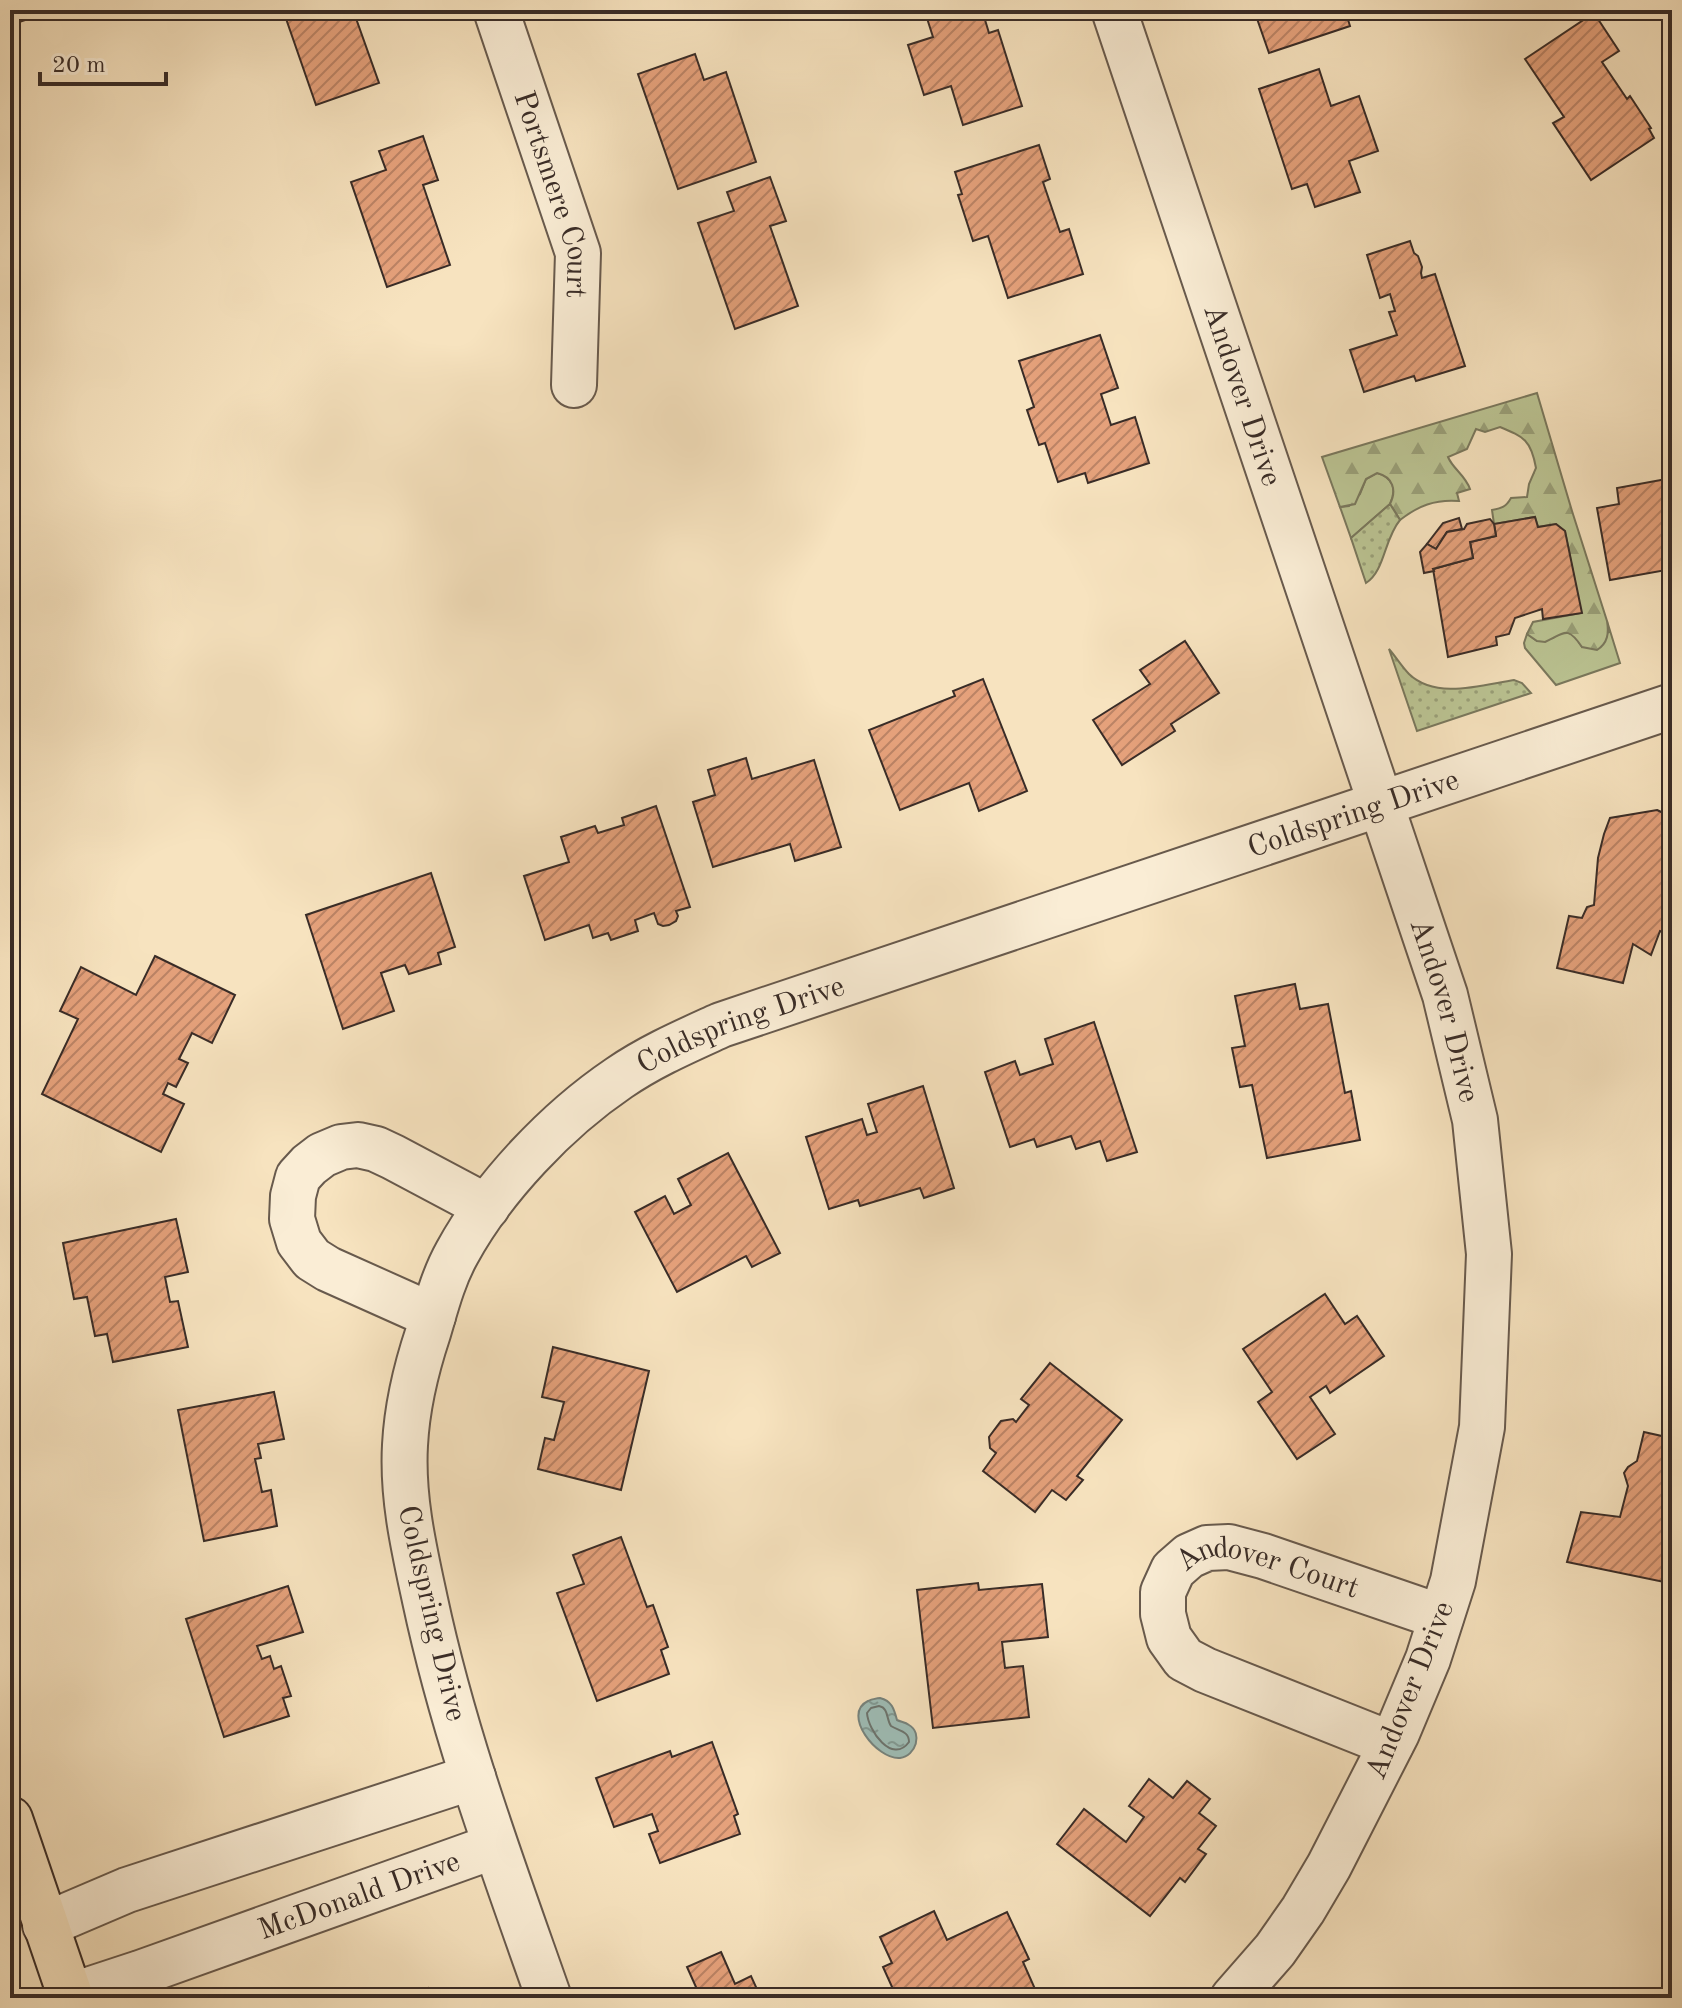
<svg xmlns="http://www.w3.org/2000/svg" width="1682" height="2008" font-family="'Old Standard TT',serif">
	<style>
		.grass { fill: #bbc493; stroke: #7a785d; stroke-width: 2 }
		.forest { fill: url(#forest-firs); stroke: #7a785d; stroke-width: 2 }
		.garden { fill: url(#garden-dots); stroke: #7a785d; stroke-width: 2 }
		.water { fill: url(#water-ripples); stroke: #76837d; stroke-width: 2 }
		.lines { fill: none; stroke-linecap: round; stroke-linejoin: round }
		.shore { stroke: #6c746e; stroke-width: 2 }
		.building { fill: url(#building-hatch); stroke: #392c27; stroke-width: 2 }
		.minor-casing { stroke: #685a4d; stroke-width: 48 }
		.major-casing { stroke: #392c27; stroke-width: 48 }
		.minor { stroke: #faedd5; stroke-width: 44 }
		.major { stroke: #f7e3bf; stroke-width: 44 }
		.labels { text-anchor: middle; stroke-width: 8; stroke-linejoin: round; paint-order: stroke }
		.street-label { font-size: 30px; fill: #392c27; stroke: #faedd5 }
	</style>
	<defs>
		<pattern id="forest-firs" width="22" height="20" patternUnits="userSpaceOnUse" patternTransform="scale(2)"><rect width="22" height="20" fill="#bbc493"/><path d="M5 1l3.5 6h-7zM16 11l3.5 6h-7z" fill="#999f78"/></pattern>
		<pattern id="garden-dots" width="8" height="8" patternUnits="userSpaceOnUse" patternTransform="scale(2)"><rect width="8" height="8" fill="#bbc493"/><path d="M2 2h.1M6 6h.1" fill="none" stroke="#999f78" stroke-width="1.8" stroke-linecap="round"/></pattern>
		<pattern id="water-ripples" width="26" height="14" patternUnits="userSpaceOnUse" patternTransform="scale(2)"><rect width="26" height="14" fill="#9ebdb6"/><path d="M2 4q2-2 4 0t4 0M15 11q2-2 4 0t4 0" fill="none" stroke="#829a94"/></pattern>
		<pattern id="building-hatch" width="6" height="6" patternUnits="userSpaceOnUse" patternTransform="scale(2)"><rect width="6" height="6" fill="#e5a17b"/><path d="M-1 1l2-2M0 6l6-6M5 7l2-2" fill="none" stroke="#bb8365"/></pattern>
	</defs>
	<rect width="100%" height="100%" fill="#f7e3bf"/>
	<filter id="stains"><feTurbulence type="fractalNoise" baseFrequency=".0025" numOctaves="4"/><feColorMatrix values="0 0 0 0 .2 0 0 0 0 .09 0 0 0 0 .02 0 0 0 .5 -.17"/></filter>
	<radialGradient id="worn" r=".72"><stop offset=".6" stop-color="#630" stop-opacity="0"/><stop offset="1" stop-color="#630" stop-opacity=".3"/></radialGradient>
	<!-- grass -->
	<g class="grass">
		<path d="M 1377,473 C 1393,477 1397,490 1390,504 L 1351,538 L 1340,507 L 1349,506 L 1360,494 L 1366,479 Z"/>
		<polygon points="1607,621 1620,663 1556,685 1525,648 1524,643 1527,634 1537,641 1553,638 1560,633 1567,632 1574,635 1582,647 1609,632"/>
	</g>
	<!-- forest -->
	<path class="forest" d="M 1537,393 L 1572,511 L 1607,621 C 1609,633 1608,643 1597,650 L 1582,647 C 1567,625 1565,633 1545,642 L 1537,641 L 1527,634 L 1533,622 L 1581,613 L 1565,531 L 1556,524 L 1538,527 L 1535,517 L 1494,524 L 1492,510 C 1502,508 1506,507 1511,498 L 1527,497 L 1529,484 L 1536,468 C 1531,440 1524,437 1500,427 L 1485,432 L 1476,429 L 1467,449 L 1448,457 C 1453,469 1465,475 1470,489 L 1457,493 L 1459,501 C 1435,499 1418,506 1400,520 L 1390,504 C 1397,490 1393,477 1377,473 L 1366,479 L 1355,504 L 1340,507 L 1322,457 Z"/>
	<!-- garden -->
	<g class="garden">
		<path d="M 1390,504 L 1400,520 C 1384,539 1385,571 1366,583 L 1351,538 Z"/>
		<path d="M 1389,649 C 1396,657 1402,667 1409,674 C 1436,700 1482,685 1514,680 L 1522,683 L 1531,693 L 1417,731 Z"/>
	</g>
	<!-- water -->
	<path class="water" d="M 880,1698 C 892,1701 894,1709 897,1720 C 901,1722 905,1722 909,1725 C 923,1733 916,1756 900,1758 C 877,1760 841,1714 868,1701 C 869,1700 878,1698 880,1698 Z"/>
	<g class="lines">
		<!-- shore -->
		<path class="shore" d="M 879,1706 C 889,1708 886,1719 891,1726 C 899,1731 909,1731 909,1742 C 892,1765 868,1730 867,1713 L 871,1708 Z"/>
	</g>
	<!-- building -->
	<g class="building">
		<polygon points="10,10 55,10 10,25"/>
		<polygon points="283,10 353,10 379,83 316,105"/>
		<polygon points="932,10 982,10 989,33 998,30 1022,106 963,125 951,86 924,95 908,45 933,37 925,12"/>
		<polygon points="1254,10 1345,10 1350,26 1269,53"/>
		<polygon points="1594,13 1619,51 1602,62 1627,99 1630,96 1651,128 1649,129 1654,138 1591,180 1553,123 1564,117 1525,59"/>
		<polygon points="695,54 704,80 726,72 756,162 678,189 638,74"/>
		<polygon points="1319,69 1331,106 1359,96 1378,151 1349,161 1360,192 1315,207 1307,184 1292,189 1259,89"/>
		<polygon points="423,136 438,180 423,185 450,265 387,287 351,182 386,170 379,151"/>
		<polygon points="1039,145 1050,179 1043,182 1060,232 1069,229 1083,274 1008,298 988,236 973,241 958,195 962,194 955,172"/>
		<polygon points="770,177 786,221 770,226 798,306 735,329 698,223 734,211 727,192"/>
		<polygon points="1410,241 1414,253 1418,256 1422,267 1421,273 1422,278 1435,274 1465,366 1416,381 1414,376 1364,392 1350,350 1397,335 1389,312 1395,311 1390,294 1380,298 1367,255"/>
		<polygon points="1100,335 1118,388 1101,394 1111,425 1135,417 1149,463 1088,483 1085,473 1058,482 1045,443 1039,445 1027,410 1034,407 1019,361"/>
		<polygon points="1672,478 1672,569 1610,580 1597,508 1619,504 1617,488"/>
		<polygon points="1535,517 1538,527 1556,524 1565,531 1582,613 1543,619 1542,609 1515,618 1509,634 1496,637 1497,645 1448,657 1433,569 1473,558 1470,542 1496,536 1494,524"/>
		<polygon points="1459,518 1462,529 1447,532 1436,549 1427,544 1443,523"/>
		<polygon points="1490,519 1494,524 1496,536 1470,542 1473,558 1433,569 1434,571 1424,573 1420,552 1427,544 1436,549 1447,532 1464,529 1467,524"/>
		<polygon points="1185,641 1219,693 1171,724 1175,731 1122,765 1093,720 1150,684 1140,670"/>
		<polygon points="983,679 1027,791 979,811 969,783 900,810 869,730 955,696 953,691"/>
		<polygon points="746,758 752,779 814,760 841,847 795,861 790,844 713,867 693,802 715,795 708,770"/>
		<polygon points="656,806 690,907 676,911 678,916 676,921 669,925 663,926 658,924 654,913 635,920 638,931 611,940 608,933 593,938 589,925 545,940 524,876 569,862 561,837 595,826 598,833 624,825 622,818"/>
		<polygon points="1657,810 1672,817 1672,936 1660,931 1651,955 1633,944 1623,983 1557,968 1569,916 1582,918 1587,907 1594,905 1598,858 1604,834 1610,818"/>
		<polygon points="431,873 455,947 438,953 441,964 409,974 405,965 381,973 394,1011 343,1029 306,915"/>
		<polygon points="155,956 235,995 212,1043 192,1033 179,1059 188,1063 176,1087 168,1083 163,1094 184,1104 161,1152 42,1094 78,1019 60,1011 81,967 136,995"/>
		<polygon points="1295,984 1300,1009 1328,1004 1345,1093 1351,1091 1360,1140 1267,1158 1252,1085 1240,1087 1232,1048 1245,1046 1235,996"/>
		<polygon points="1094,1022 1137,1152 1107,1161 1100,1141 1076,1149 1071,1136 1037,1147 1034,1139 1010,1147 985,1072 1015,1061 1020,1075 1053,1064 1045,1039"/>
		<polygon points="923,1086 954,1188 924,1198 920,1188 860,1206 858,1200 829,1209 806,1137 862,1119 867,1135 877,1132 868,1104"/>
		<polygon points="728,1153 780,1253 752,1267 746,1256 677,1292 635,1212 665,1196 674,1214 691,1205 678,1179"/>
		<polygon points="176,1219 188,1272 165,1277 170,1302 178,1301 188,1347 113,1362 107,1334 95,1336 87,1297 74,1299 63,1243"/>
		<polygon points="1325,1294 1345,1324 1357,1316 1384,1356 1330,1393 1326,1386 1310,1397 1335,1434 1297,1459 1258,1402 1272,1392 1243,1349"/>
		<polygon points="553,1347 649,1371 621,1490 538,1469 545,1438 554,1440 564,1402 542,1397"/>
		<polygon points="1050,1363 1122,1420 1077,1476 1083,1480 1066,1500 1052,1490 1035,1512 983,1471 996,1453 990,1448 989,1437 1001,1421 1013,1419 1016,1422 1029,1405 1021,1399"/>
		<polygon points="274,1392 284,1439 258,1444 261,1458 255,1459 262,1492 271,1490 277,1526 204,1541 178,1410"/>
		<polygon points="1644,1432 1662,1436 1663,1433 1672,1435 1672,1567 1667,1570 1669,1583 1567,1562 1581,1512 1620,1517 1628,1486 1624,1473 1628,1467 1637,1461"/>
		<polygon points="621,1537 647,1607 653,1605 668,1647 661,1650 669,1674 597,1701 557,1593 584,1584 573,1555"/>
		<polygon points="978,1583 979,1590 1042,1584 1048,1637 1002,1642 1005,1668 1023,1666 1029,1717 933,1728 917,1590"/>
		<polygon points="288,1586 303,1632 257,1646 262,1659 270,1656 274,1669 281,1666 291,1696 283,1698 289,1716 224,1737 186,1619"/>
		<polygon points="712,1742 738,1814 734,1816 740,1834 660,1863 649,1834 658,1831 652,1814 614,1827 596,1778 670,1751 672,1757"/>
		<polygon points="1149,1779 1173,1798 1187,1781 1210,1799 1199,1813 1216,1826 1198,1849 1206,1854 1185,1882 1180,1878 1150,1916 1057,1844 1084,1809 1126,1842 1144,1817 1129,1806"/>
		<polygon points="934,1911 947,1940 1007,1912 1029,1959 1023,1962 1039,1998 897,1998 883,1967 892,1963 880,1937"/>
		<polygon points="721,1952 735,1984 751,1976 761,1998 687,1998 689,1992 700,1996 687,1967"/>
		<polygon points="428,1988 431,1998 396,1998"/>
	</g>
	<g class="lines">
		<!-- minor casing -->
		<g class="minor-casing">
			<g id="minor">
				<path id="s1" d="M 496,10 L 578,253 L 574,385"/>
				<path id="s2" d="M 1114,10 L 1445,995 L 1475,1120 L 1489,1254 L 1482,1427 L 1453,1581 L 1428,1659 L 1397,1733 L 1329,1866 L 1303,1910 L 1275,1950 L 1233,1998"/>
				<polyline points="433,1316 328,1269 312,1259 299,1242 292,1219 293,1196 298,1177 309,1165 322,1155 341,1147 358,1145 376,1149 393,1157 487,1207"/>
				<path id="s3" d="M 1391,1744 L 1205,1670 L 1184,1659 L 1169,1638 L 1163,1614 L 1163,1592 L 1173,1570 L 1189,1556 L 1207,1548 L 1229,1547 L 1263,1556 L 1441,1617"/>
				<polyline points="45,1925 127,1890 473,1777"/>
				<path id="s4" d="M 70,1996 L 140,1973 L 495,1846"/>
				<path id="s5" d="M 549,1998 C 503,1867 454,1736 425,1600 C 414,1549 402,1498 405,1445 C 407,1407 416,1369 428,1333 C 436,1306 443,1278 457,1253 C 493,1187 557,1120 619,1078 C 651,1056 686,1041 721,1025 L 1672,706"/>
			</g>
		</g>
		<!-- major casing -->
		<g class="major-casing">
			<polyline id="major" points="10,1819 71,1998"/>
		</g>
		<!-- minor -->
		<use href="#minor" class="minor"/>
		<!-- major -->
		<use href="#major" class="major"/>
	</g>
	<g class="labels">
		<!-- street labels -->
		<g class="street-label">
			<text dy="10" stroke="none"><textPath href="#s1" startOffset="194">Portsmere Court</textPath></text>
			<text dy="10" stroke="none"><textPath href="#s2" startOffset="406">Andover Drive</textPath></text>
			<text dy="10" stroke="none"><textPath href="#s5" startOffset="1796">Coldspring Drive</textPath></text>
			<text dy="10" stroke="none"><textPath href="#s2" startOffset="1054">Andover Drive</textPath></text>
			<text dy="10" stroke="none"><textPath href="#s5" startOffset="1148">Coldspring Drive</textPath></text>
			<text dy="10" stroke="none"><textPath href="#s3" startOffset="424">Andover Court</textPath></text>
			<text transform="translate(433 1613) rotate(77)" y="10">Coldspring Drive</text>
			<text transform="translate(1409 1690) rotate(-68)" y="10">Andover Drive</text>
			<text dy="10" stroke="none"><textPath href="#s4" startOffset="306">McDonald Drive</textPath></text>
		</g>
	</g>
	<!-- margin -->
	<rect width="1682" height="2008" fill="none" stroke="#f7e3bf" stroke-width="40"/>
	<rect x="12" y="12" width="1658" height="1984" fill="none" stroke="#392c27" stroke-width="4"/>
	<rect x="20" y="20" width="1642" height="1968" fill="none" stroke="#392c27" stroke-width="2"/>
	<!-- scale -->
	<path d="M40 72v12h126v-12" fill="none" stroke="#392c27" stroke-width="4"/>
	<text x="52" y="72" font-size="24" fill="#392c27" stroke="#faedd5" stroke-width="6" paint-order="stroke">20 m</text>
	<rect width="100%" height="100%" filter="url(#stains)"/>
	<rect width="100%" height="100%" fill="url(#worn)"/>
</svg>
